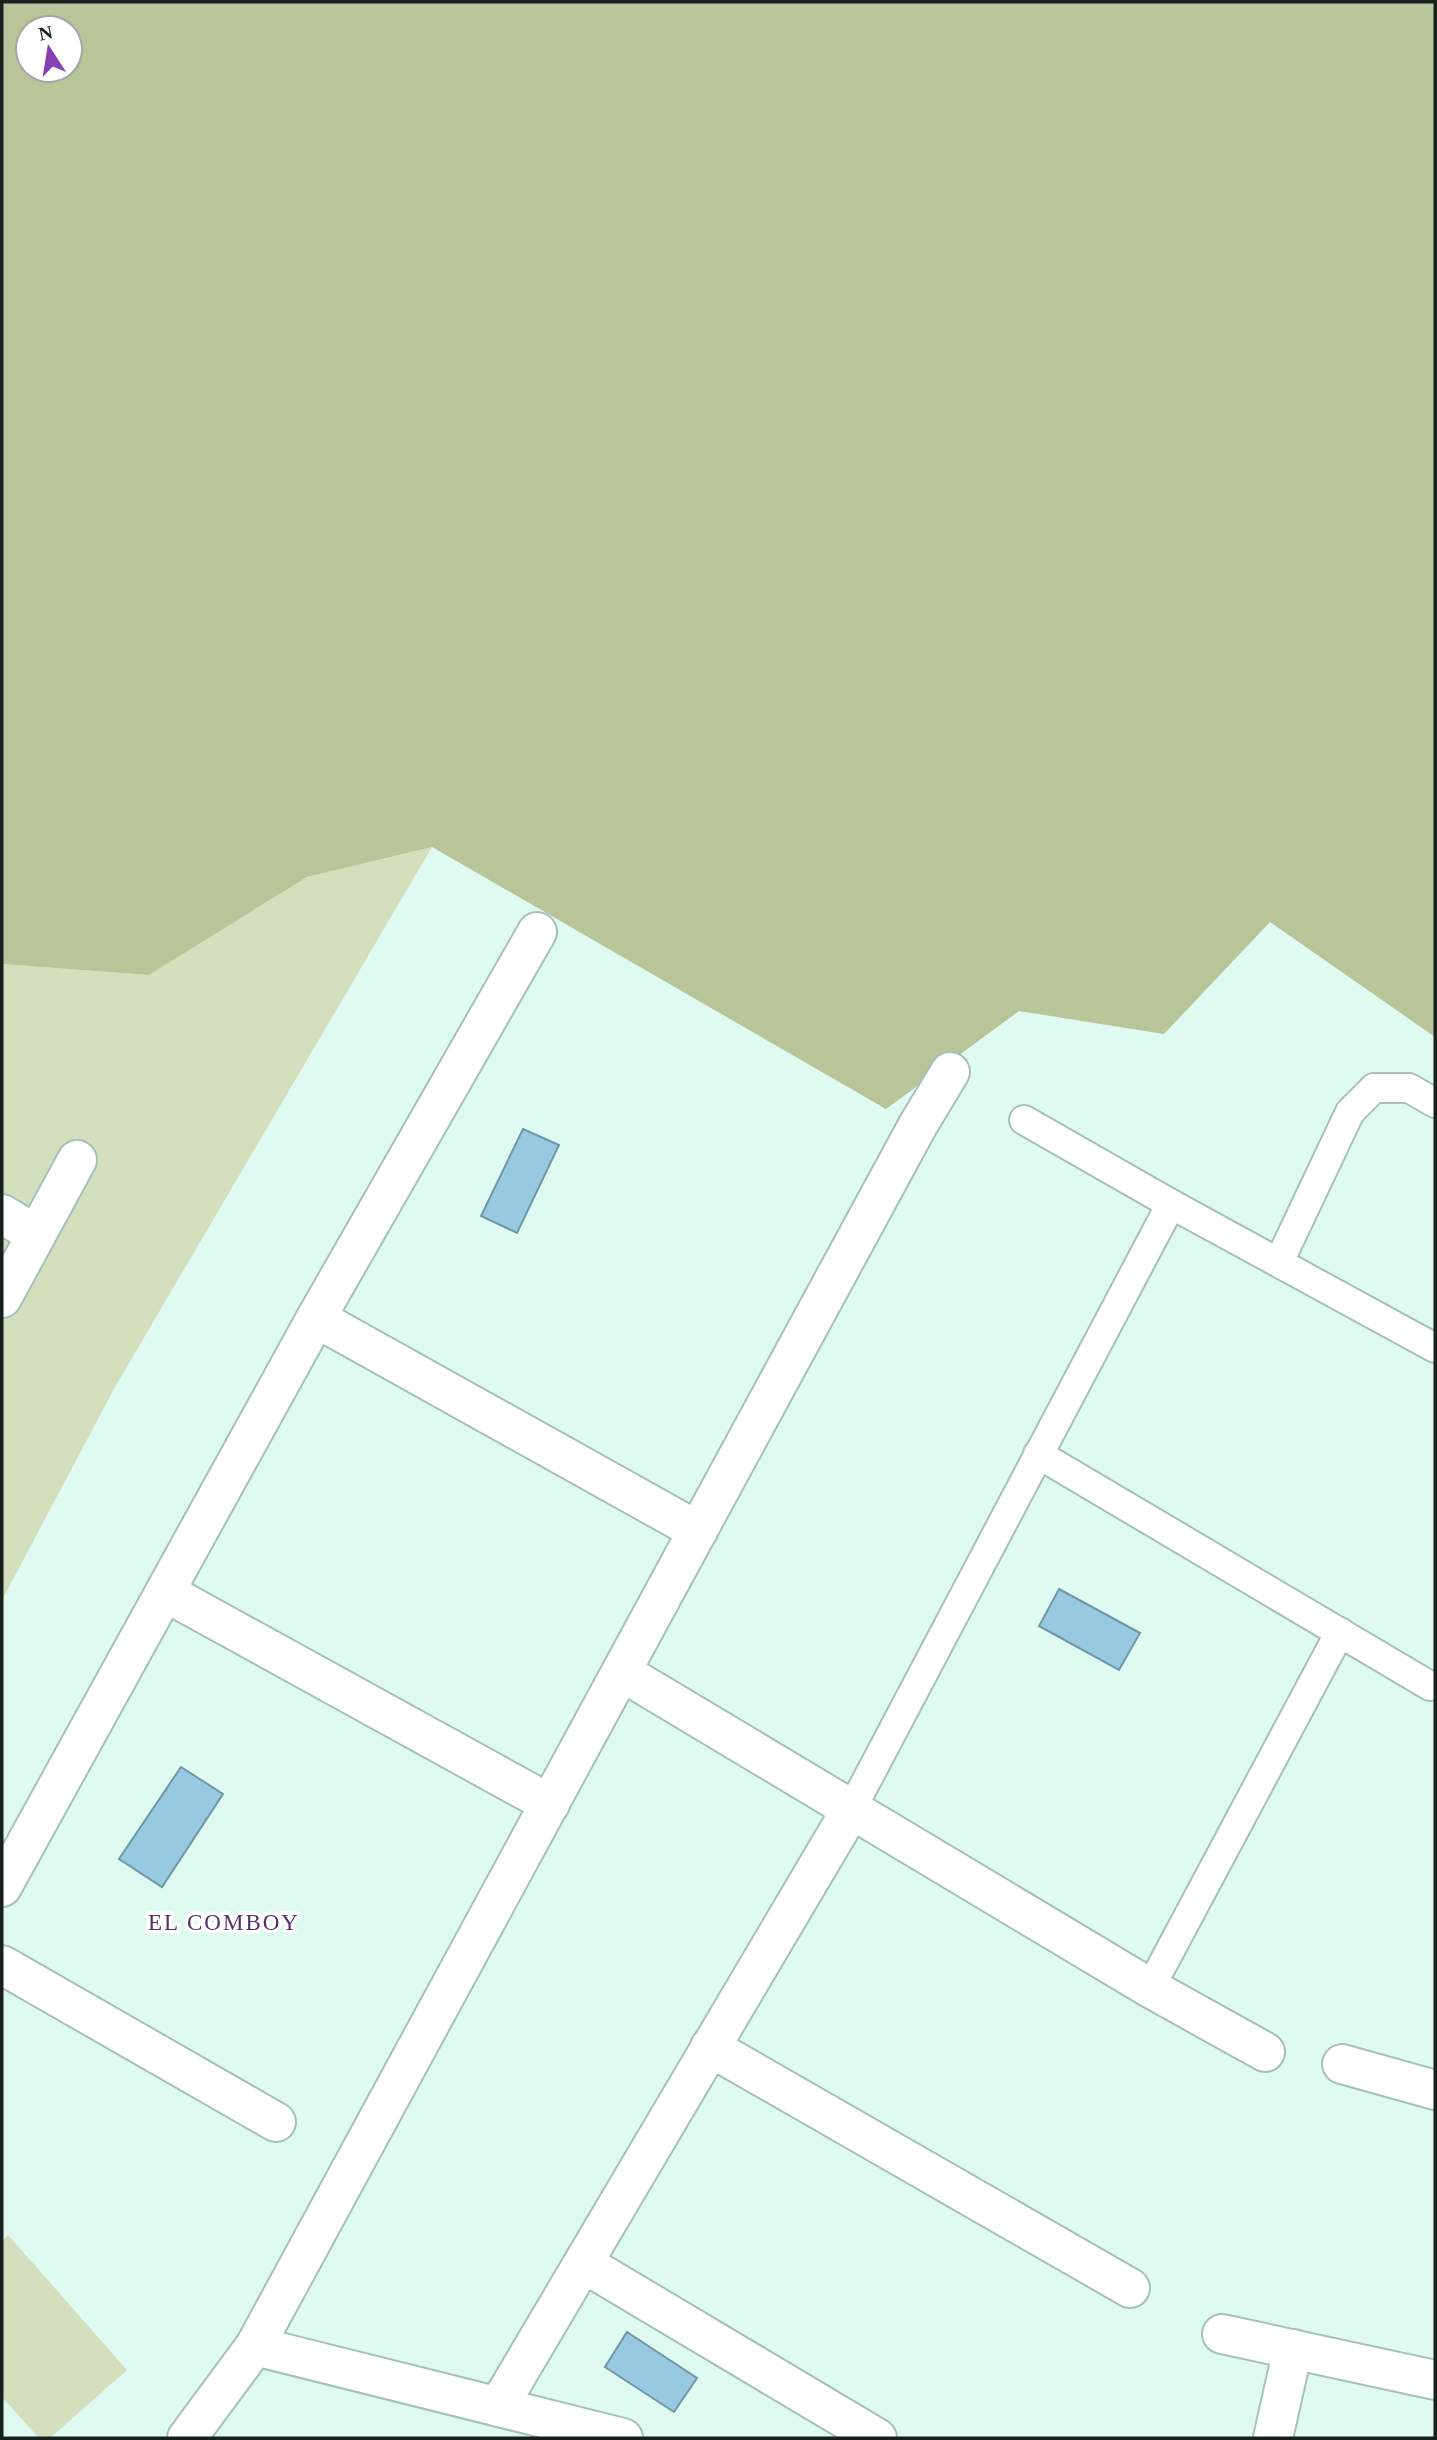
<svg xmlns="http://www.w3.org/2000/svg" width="1437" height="2440" font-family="Georgia,serif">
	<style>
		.green { fill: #d4dfbd }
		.forest { fill: #b7c598; fill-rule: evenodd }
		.water { fill: #97c9e1; stroke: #7097a6; stroke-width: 2 }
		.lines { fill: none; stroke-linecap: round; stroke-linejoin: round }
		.lane-casing { stroke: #a5c1b8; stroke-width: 32 }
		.street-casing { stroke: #a5c1b8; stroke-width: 42 }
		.lane { stroke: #fff; stroke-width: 28 }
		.street { stroke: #fff; stroke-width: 38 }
		.labels { text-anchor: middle; stroke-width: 7; stroke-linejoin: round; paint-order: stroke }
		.neighbourhood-label { font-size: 23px; letter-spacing: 2px; fill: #52316b; stroke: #fff }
	</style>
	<rect width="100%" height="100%" fill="#defaf1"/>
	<!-- green -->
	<g class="green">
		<polygon points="432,847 115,1387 2,1600 2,964 149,975 307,877"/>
		<polygon points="8,2235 127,2370 50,2438 39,2438 2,2397 2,2241"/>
	</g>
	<!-- forest -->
	<path class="forest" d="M 2,2 L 1435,2 L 1435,1037 L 1270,922 L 1164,1034 L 1019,1011 L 886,1109 L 432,847 L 307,877 L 149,975 L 2,964 ZM 28,28 L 70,28 L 70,70 L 28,70 Z"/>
	<!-- water -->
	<g class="water">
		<polygon points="523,1129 559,1145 517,1233 481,1216"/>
		<polygon points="1059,1589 1140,1633 1119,1670 1039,1626"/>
		<polygon points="181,1767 223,1794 162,1887 119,1859"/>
		<polygon points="627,2332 697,2378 674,2412 605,2367"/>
	</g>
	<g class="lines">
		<!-- lane casing -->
		<g class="lane-casing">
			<g id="lane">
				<polyline points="1024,1120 1171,1204 1435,1348"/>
				<polyline points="1279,1262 1350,1112 1374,1088 1409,1088 1435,1103"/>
				<polyline points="1038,1454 1430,1686"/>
				<polyline points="851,1810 1171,1204"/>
				<polyline points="1150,1988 1340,1632"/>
			</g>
		</g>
		<!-- street casing -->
		<g class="street-casing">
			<g id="street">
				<polyline points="2,1214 35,1234"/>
				<polyline points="2,1298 77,1160"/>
				<polyline points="316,1318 698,1531"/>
				<polyline points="165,1592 550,1804"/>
				<polyline points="622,1672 1150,1988 1265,2052"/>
				<polyline points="2,1887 316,1318 537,932"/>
				<polyline points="2,1965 276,2122"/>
				<polyline points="710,2047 1130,2288"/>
				<polyline points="1342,2064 1435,2090"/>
				<polyline points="583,2263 877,2438"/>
				<polyline points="1222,2334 1435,2380"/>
				<polyline points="255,2346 623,2438"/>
				<polyline points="498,2407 851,1810"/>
				<polyline points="187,2438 255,2346 918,1125 950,1072"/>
				<polyline points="1273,2438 1293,2349"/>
			</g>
		</g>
		<!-- lane -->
		<use href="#lane" class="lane"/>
		<!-- street -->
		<use href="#street" class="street"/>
	</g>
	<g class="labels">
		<!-- neighbourhood labels -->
		<g class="neighbourhood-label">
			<text x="224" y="1930">EL COMBOY</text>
		</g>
	</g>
	<!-- border -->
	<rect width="1437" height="2440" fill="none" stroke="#16211e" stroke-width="7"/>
	<!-- north arrow -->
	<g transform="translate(49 49) rotate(348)"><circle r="33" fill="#ffffff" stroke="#a2a6a5" stroke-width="2"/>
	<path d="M0-5L12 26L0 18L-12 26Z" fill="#833fb3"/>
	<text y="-10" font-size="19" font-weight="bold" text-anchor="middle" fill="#16211e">N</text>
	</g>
</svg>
